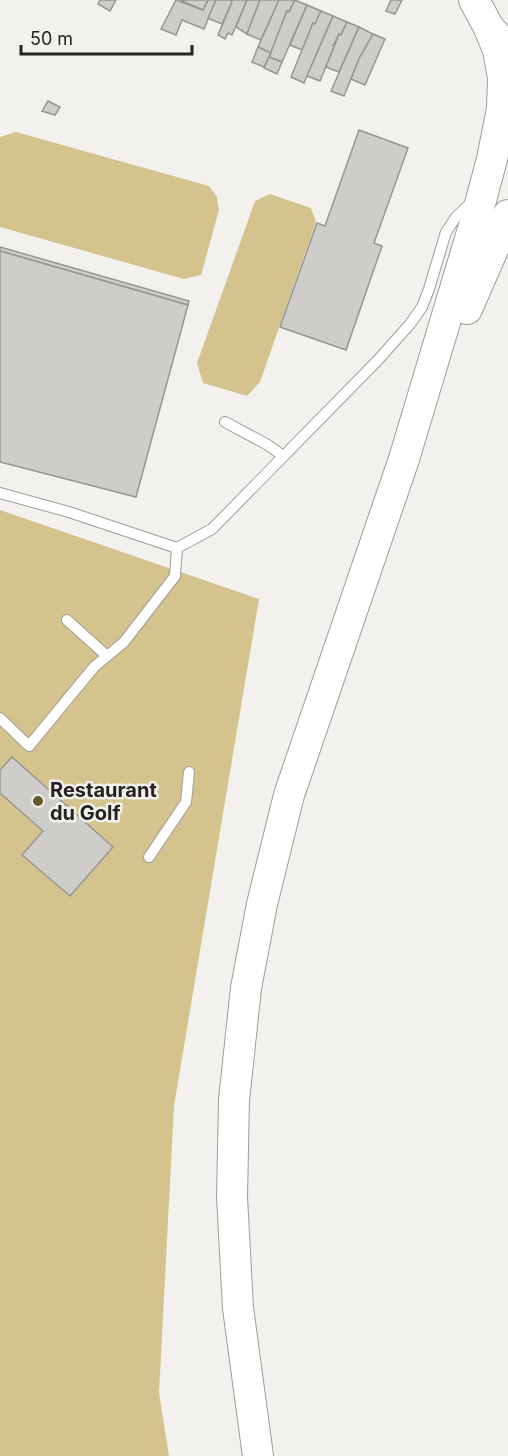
<svg xmlns="http://www.w3.org/2000/svg" width="508" height="1456" font-family="Inter,sans-serif">
	<style>
		.green { fill: #d4c38d }
		.building { fill: #cecdca; stroke: #979693; stroke-width: 1.5 }
		.lines { fill: none; stroke-linecap: round; stroke-linejoin: round }
		.service-casing { stroke: #9e9d9a; stroke-width: 12 }
		.secondary-casing { stroke: #9e9d9a; stroke-width: 32 }
		.service { stroke: #fff; stroke-width: 10 }
		.secondary { stroke: #fff; stroke-width: 30 }
		.poi-dot { fill: #685926; stroke: #f2f1ee; stroke-width: 2 }
		.labels { text-anchor: middle; stroke-width: 5; stroke-linejoin: round; paint-order: stroke }
		.poi-label { font-size: 20px; font-weight: bold; fill: #242322; stroke: #f2f1ee; text-anchor: start }
	</style>
	<rect width="100%" height="100%" fill="#f2f1ee"/>
	<!-- green -->
	<g class="green">
		<polygon points="16,132 209,186 217,197 219,210 201,275 184,279 0,227 0,137"/>
		<polygon points="270,194 311,208 316,222 260,382 247,396 203,383 197,363 255,201"/>
		<polygon points="0,510 259,599 174,1106 159,1393 169,1456 0,1456"/>
	</g>
	<!-- building -->
	<g class="building">
		<polygon points="100,0 116,0 110,11 98,4"/>
		<polygon points="176,0 203,10 208,0 216,0 204,29 182,20 176,35 161,29"/>
		<polygon points="180,0 208,0 203,10"/>
		<polygon points="216,0 231,0 232,2 222,24 208,18"/>
		<polygon points="231,0 247,0 232,35 228,33 225,39 218,35 232,2"/>
		<polygon points="247,0 260,0 247,34 236,27"/>
		<polygon points="260,0 279,0 261,40 247,34"/>
		<polygon points="279,0 295,0 289,12 287,11 271,53 258,47"/>
		<polygon points="295,0 307,5 282,62 269,57 287,11 289,12"/>
		<polygon points="391,0 402,0 395,14 386,11"/>
		<polygon points="307,5 321,11 315,24 313,23 302,50 290,45"/>
		<polygon points="321,11 333,16 304,83 291,77 313,23 315,24"/>
		<polygon points="333,16 347,22 341,35 339,34 333,46 334,47 320,81 307,76"/>
		<polygon points="347,22 359,27 339,72 326,67 339,34 341,35"/>
		<polygon points="359,27 373,34 359,59 344,96 331,91"/>
		<polygon points="373,34 385,39 365,85 351,79 359,59"/>
		<polygon points="258,47 271,53 264,67 252,62"/>
		<polygon points="269,57 282,62 277,74 264,68"/>
		<polygon points="48,101 60,107 55,115 42,111"/>
		<polygon points="359,130 408,148 374,243 382,246 346,350 280,327 317,223 325,226"/>
		<polygon points="0,247 189,301 188,305 0,251"/>
		<polygon points="0,251 188,305 136,497 0,462"/>
		<polygon points="12,757 113,847 70,896 22,855 43,831 0,793 0,770"/>
	</g>
	<g class="lines">
		<!-- service casing -->
		<g class="service-casing">
			<g id="service">
				<polyline points="225,422 268,445 283,456"/>
				<polyline points="0,493 69,512 177,548 212,529 378,360 410,324 422,307 429,289 446,232 456,217 473,201"/>
				<polyline points="67,620 107,656"/>
				<polyline points="0,718 29,746 94,667 124,642 175,576 177,548"/>
				<polyline points="149,857 186,802 189,772"/>
			</g>
		</g>
		<!-- secondary casing -->
		<g class="secondary-casing">
			<g id="secondary">
				<polyline points="474,0 489,28 502,42"/>
				<polyline points="467,309 508,215"/>
				<polyline points="258,1456 238,1308 232,1197 234,1100 246,988 262,904 289,795 404,459 476,219 492,159 502,109 503,78 498,50 489,28"/>
			</g>
		</g>
		<!-- service -->
		<use href="#service" class="service"/>
		<!-- secondary -->
		<use href="#secondary" class="secondary"/>
	</g>
	<!-- markers -->
	<circle class="poi-dot" cx="38" cy="801" r="6"/>
	<g class="labels">
		<!-- poi labels -->
		<g class="poi-label">
			<text x="50" y="797">Restaurant<tspan x="50" dy="23">du Golf</tspan></text>
		</g>
	</g>
	<!-- scale -->
	<path d="M21 45v9h171v-9" fill="none" stroke="#242322" stroke-width="3"/>
	<text x="30" y="45" font-size="18" fill="#242322" stroke="#f2f1ee" stroke-width="4.5" paint-order="stroke">50 m</text>
</svg>
